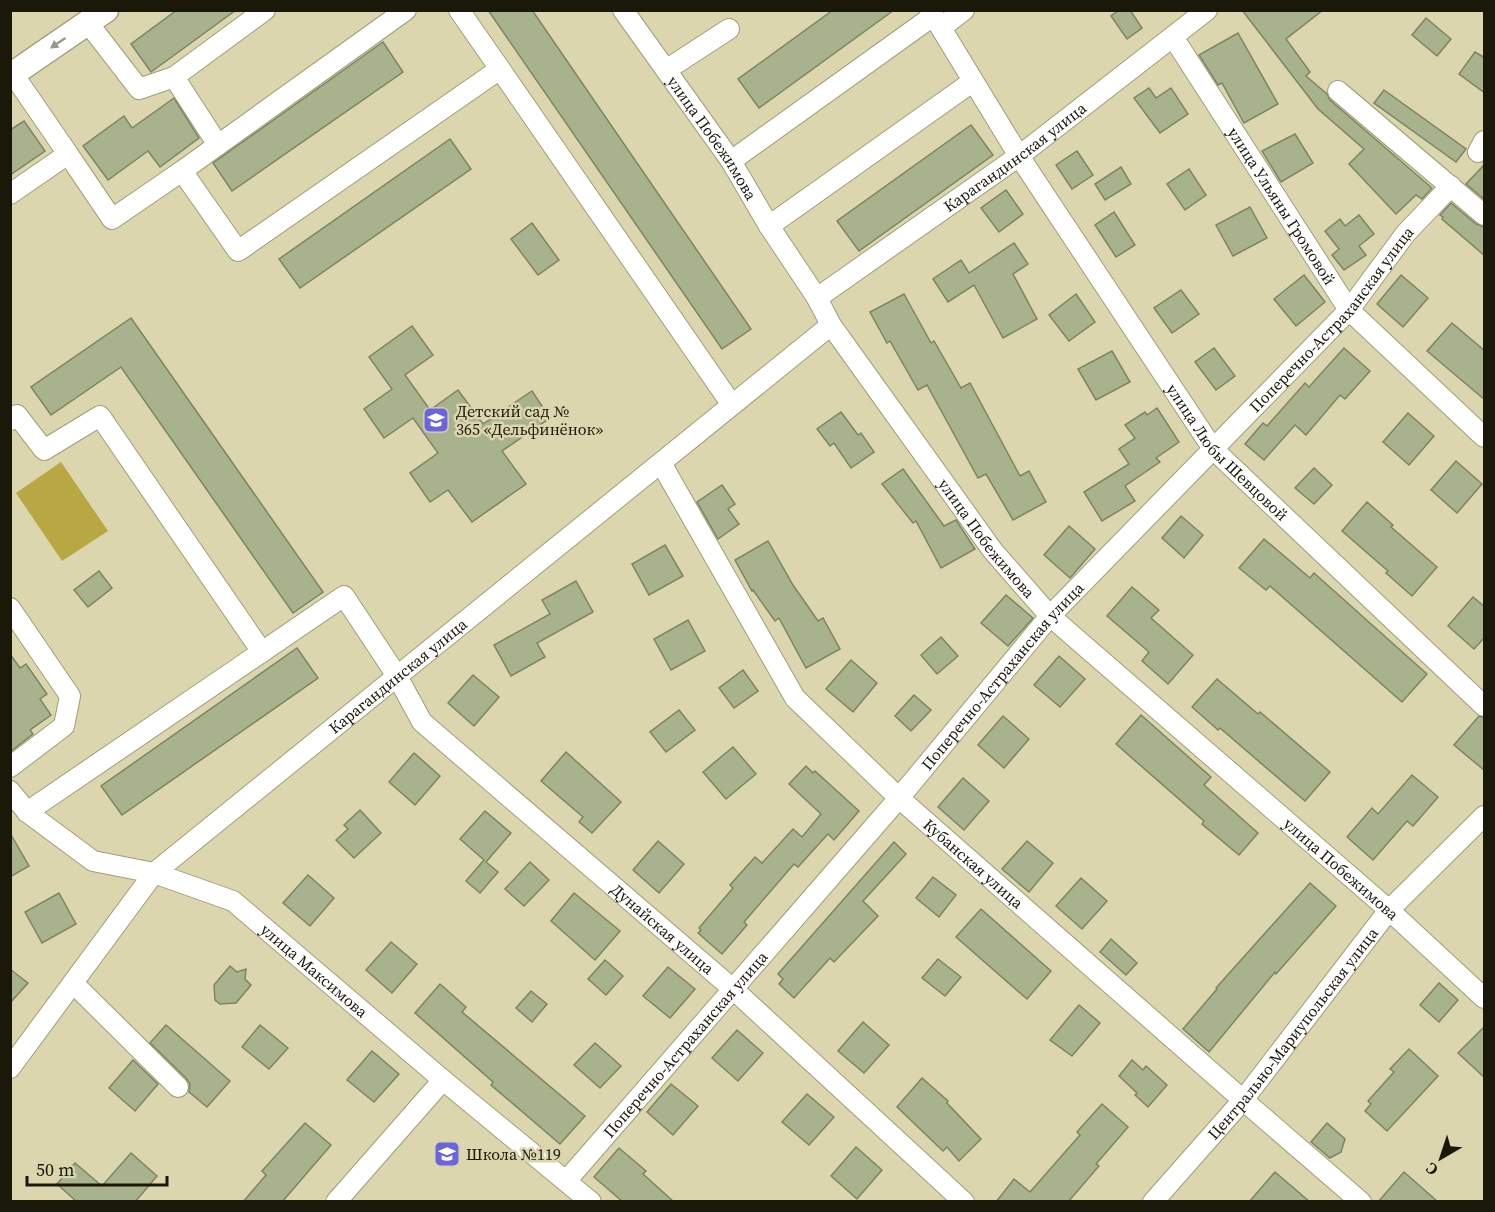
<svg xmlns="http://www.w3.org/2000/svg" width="1495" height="1212" font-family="'Source Serif 4',serif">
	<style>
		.green { fill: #b7a843 }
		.building { fill: #a8b38e; stroke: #7a8561; stroke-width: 1.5 }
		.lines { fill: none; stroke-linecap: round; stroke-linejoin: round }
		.minor-casing { stroke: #a29d78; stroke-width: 22 }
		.major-casing { stroke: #a29d78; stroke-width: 27 }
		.minor { stroke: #fff; stroke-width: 20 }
		.major { stroke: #fff; stroke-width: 24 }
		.oneway { fill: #989790 }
		.labels { text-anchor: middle; stroke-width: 5; stroke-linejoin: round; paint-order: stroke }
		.street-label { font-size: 16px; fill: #1a1809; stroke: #dbd6ae }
		.poi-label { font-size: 16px; fill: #1a1809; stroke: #dbd6ae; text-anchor: start }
	</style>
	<rect width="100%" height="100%" fill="#dbd6ae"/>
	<!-- green -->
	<polygon class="green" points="61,462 108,531 62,561 16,493"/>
	<!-- building -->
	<g class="building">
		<polygon points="177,10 236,10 151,72 131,44"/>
		<polygon points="488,10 532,10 751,329 722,349"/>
		<polygon points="833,10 894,10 759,108 738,79"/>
		<polygon points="1119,10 1130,10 1142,28 1127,39 1111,16"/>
		<polygon points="1242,10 1323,10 1286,39 1310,72 1306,76 1327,94 1330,100 1432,188 1422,199 1416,195 1396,214 1349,164 1364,149 1318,109"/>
		<polygon points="1426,18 1451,39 1437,56 1412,35"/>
		<polygon points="1238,33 1278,104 1244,123 1222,83 1218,85 1199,55"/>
		<polygon points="383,42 403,72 232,191 213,163"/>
		<polygon points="1475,52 1485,58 1485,93 1459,74"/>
		<polygon points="1149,88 1156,98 1171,88 1188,114 1160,133 1134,98"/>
		<polygon points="1384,90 1466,149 1456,162 1374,103"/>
		<polygon points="174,98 199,138 160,167 148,151 108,180 83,146 124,116 132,128"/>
		<polygon points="24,121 45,151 10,175 10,130"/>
		<polygon points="971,125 993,155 859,251 837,221"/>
		<polygon points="1295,134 1313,163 1281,182 1262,151"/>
		<polygon points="450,139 471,169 300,288 279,259"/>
		<polygon points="1077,151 1093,175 1072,189 1056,165"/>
		<polygon points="1485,164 1485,200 1466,184"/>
		<polygon points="1121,167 1131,184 1105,200 1095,184"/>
		<polygon points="1189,169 1206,195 1185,210 1167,184"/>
		<polygon points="1006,190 1023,214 999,232 981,208"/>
		<polygon points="1451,203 1476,224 1485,227 1485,256 1442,219 1443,217 1440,215"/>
		<polygon points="1250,207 1267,238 1233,256 1216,225"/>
		<polygon points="1114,212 1135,245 1116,257 1095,225"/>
		<polygon points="1359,215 1374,234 1359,246 1366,255 1344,270 1332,255 1339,249 1325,231 1340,219 1345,226"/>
		<polygon points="532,223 559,260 538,275 511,239"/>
		<polygon points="1014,243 1028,264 1013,274 1037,319 1003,338 974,285 948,302 933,279 961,260 969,273"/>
		<polygon points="1304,275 1325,302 1296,326 1274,299"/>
		<polygon points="1401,275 1428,298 1403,327 1377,304"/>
		<polygon points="1181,290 1199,314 1172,333 1154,308"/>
		<polygon points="904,294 931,343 934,341 961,388 970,383 1020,476 1029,471 1046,502 1013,520 986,474 978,478 927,385 918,390 890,341 887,343 870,312"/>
		<polygon points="1076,294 1095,322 1069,341 1049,315"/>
		<polygon points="131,318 323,592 293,613 121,367 51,415 31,387"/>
		<polygon points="1452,323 1485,351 1485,400 1427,351"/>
		<polygon points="412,326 433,355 405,375 430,410 458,390 483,424 532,391 550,418 502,451 526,484 472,522 448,490 430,502 410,473 438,453 413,418 384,438 364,409 392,389 369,357"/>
		<polygon points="1214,348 1235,376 1216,390 1195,362"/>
		<polygon points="1344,348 1370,371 1345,399 1340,395 1306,435 1295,425 1264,460 1245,444 1263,423 1267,426 1305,383 1309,387"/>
		<polygon points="1112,351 1130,382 1096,400 1078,369"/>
		<polygon points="1157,408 1179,442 1156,458 1160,462 1125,486 1135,501 1102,521 1084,492 1129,464 1119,449 1135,438 1125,425 1145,412 1147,415"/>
		<polygon points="841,412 858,435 861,433 874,452 851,468 834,443 830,446 817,429"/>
		<polygon points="1408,413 1434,436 1409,465 1383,442"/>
		<polygon points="1456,461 1482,484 1457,513 1431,490"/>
		<polygon points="1314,468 1332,485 1314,504 1295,488"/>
		<polygon points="903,469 944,526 956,520 975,549 941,568 916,521 913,523 882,484"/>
		<polygon points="722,485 735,504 728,509 739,524 718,539 697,502"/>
		<polygon points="1367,502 1393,525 1391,527 1437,567 1412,596 1386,573 1388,571 1342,531"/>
		<polygon points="1181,516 1203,535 1184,558 1162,538"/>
		<polygon points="1069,526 1095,549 1070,578 1044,555"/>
		<polygon points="1264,539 1310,578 1314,573 1427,674 1402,702 1270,586 1266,590 1239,568"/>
		<polygon points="768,541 793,585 818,621 823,618 840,649 806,668 779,618 775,621 753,590 752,591 735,560"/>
		<polygon points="665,545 683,576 649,595 632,564"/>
		<polygon points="99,571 112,588 88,607 74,590"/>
		<polygon points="576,581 593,612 537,643 545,657 511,676 494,645 550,614 542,600"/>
		<polygon points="1132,587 1159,610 1151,618 1193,655 1168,684 1142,661 1149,652 1107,616"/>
		<polygon points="1006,595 1033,618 1008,646 981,623"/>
		<polygon points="1473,597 1485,607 1485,637 1474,649 1448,626"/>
		<polygon points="688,620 705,651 671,670 654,639"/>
		<polygon points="941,637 958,656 937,674 921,655"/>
		<polygon points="297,648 318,678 122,815 101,786"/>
		<polygon points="10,654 20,668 26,664 47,694 40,699 51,715 30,730 33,734 10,752"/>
		<polygon points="1059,656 1085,679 1060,707 1034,685"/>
		<polygon points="851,660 877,683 853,712 826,689"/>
		<polygon points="743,670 758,691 734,708 719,688"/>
		<polygon points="473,675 499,697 474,726 448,703"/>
		<polygon points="1217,679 1258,714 1260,712 1330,772 1305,801 1220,728 1218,730 1192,707"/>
		<polygon points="914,695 931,710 911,731 895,716"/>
		<polygon points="679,710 695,730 666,752 650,732"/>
		<polygon points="1141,715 1211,777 1204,785 1258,833 1239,855 1202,824 1204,821 1116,744"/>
		<polygon points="1003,716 1029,739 1004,768 978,745"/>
		<polygon points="1479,716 1485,718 1485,771 1454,745"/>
		<polygon points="733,747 756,774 726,799 703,772"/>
		<polygon points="566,752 621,802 592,833 579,822 583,817 541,781"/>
		<polygon points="414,753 440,776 415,805 389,782"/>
		<polygon points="806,766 813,773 815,771 859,811 834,840 828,834 798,867 794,864 744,922 747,925 722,954 698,933 701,930 699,928 733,888 730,885 755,857 762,863 793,829 802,837 821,814 789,784"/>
		<polygon points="1412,775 1438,797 1413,826 1407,821 1373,860 1347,837 1372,808 1378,814"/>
		<polygon points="963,778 989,801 964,830 938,807"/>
		<polygon points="360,810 381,833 354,858 336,840 348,829 344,825"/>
		<polygon points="485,811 511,833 486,862 498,872 480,893 466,881 484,860 460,839"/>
		<polygon points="10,833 29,866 10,877"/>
		<polygon points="658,841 684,864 659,893 633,870"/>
		<polygon points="1027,841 1053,863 1029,892 1002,869"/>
		<polygon points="894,842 906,854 863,901 878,916 834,962 830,958 794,998 779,984 783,979 778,974"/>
		<polygon points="530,862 549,880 524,906 505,889"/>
		<polygon points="308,875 334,898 310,926 283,903"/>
		<polygon points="933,877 956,895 939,917 916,898"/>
		<polygon points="1081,878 1107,901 1082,929 1056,906"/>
		<polygon points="1310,883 1336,906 1276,974 1275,972 1209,1052 1183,1029 1217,989 1216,988"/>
		<polygon points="59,893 76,924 42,943 25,912"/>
		<polygon points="574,893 620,931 595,960 551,921"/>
		<polygon points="981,909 1051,971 1027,999 956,937"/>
		<polygon points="1111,939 1137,963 1126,975 1100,952"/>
		<polygon points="391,942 417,964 392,993 366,970"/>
		<polygon points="938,959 961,977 945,996 922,978"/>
		<polygon points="605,960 623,976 606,995 588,979"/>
		<polygon points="230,966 237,972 246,969 245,979 251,985 236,1003 220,1004 215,1000 214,985"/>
		<polygon points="668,967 695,989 670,1018 643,996"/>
		<polygon points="10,969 28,983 10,1003"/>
		<polygon points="1439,983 1458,1000 1439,1022 1420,1005"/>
		<polygon points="440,984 466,1007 462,1012 585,1116 560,1144 491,1085 493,1082 415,1013"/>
		<polygon points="531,991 547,1004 532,1022 516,1008"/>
		<polygon points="1079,1005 1100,1023 1072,1056 1050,1040"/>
		<polygon points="863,1022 889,1045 864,1073 838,1051"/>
		<polygon points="166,1025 230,1081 207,1107 189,1092 190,1084 186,1078 150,1043"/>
		<polygon points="260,1025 288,1048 269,1069 242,1047"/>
		<polygon points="1485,1026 1485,1078 1458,1053"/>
		<polygon points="737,1030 763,1053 738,1081 712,1058"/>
		<polygon points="595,1043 621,1066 600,1088 574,1065"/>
		<polygon points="1409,1049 1438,1076 1387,1131 1365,1111 1371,1104 1368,1101 1394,1072 1390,1069"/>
		<polygon points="372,1051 399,1074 374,1102 347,1080"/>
		<polygon points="133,1060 158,1084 135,1111 109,1088"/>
		<polygon points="1132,1060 1143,1070 1146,1066 1167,1085 1148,1107 1135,1095 1137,1093 1119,1076"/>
		<polygon points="922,1078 948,1101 947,1103 981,1139 959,1161 947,1147 943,1151 897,1107"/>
		<polygon points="671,1084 698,1106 673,1135 647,1112"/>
		<polygon points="807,1094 834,1117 809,1145 782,1122"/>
		<polygon points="1102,1104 1128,1127 1096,1164 1099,1166 1068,1202 996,1202 1014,1179 1030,1192 1080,1135 1077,1132"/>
		<polygon points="305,1123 331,1145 282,1202 243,1202 266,1175 262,1171"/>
		<polygon points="1327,1123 1345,1139 1341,1152 1330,1158 1311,1142"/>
		<polygon points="856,1147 882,1170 857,1199 831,1176"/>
		<polygon points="619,1148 646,1171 643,1174 674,1202 623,1202 594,1177"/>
		<polygon points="131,1153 157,1176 135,1202 77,1202 57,1184 75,1163 102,1186"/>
		<polygon points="1275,1172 1310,1202 1249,1202"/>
		<polygon points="1404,1172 1438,1202 1378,1202"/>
	</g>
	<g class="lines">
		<!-- minor casing -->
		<g class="minor-casing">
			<g id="minor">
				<path id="s1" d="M 623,10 L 731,161 L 769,226 L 817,298 L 831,325 L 993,551 L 1050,616 L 1389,910 L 1484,998"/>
				<path id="s2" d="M 930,10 L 1019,156 L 1213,449 L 1484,706"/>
				<polyline points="88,23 139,89 174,77 265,10"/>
				<polyline points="942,27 964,10"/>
				<path id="s3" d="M 1173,37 L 1349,310 L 1484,437"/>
				<polyline points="500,69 732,405"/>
				<polyline points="666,70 729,29"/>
				<polyline points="13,74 68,154"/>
				<polyline points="174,77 218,145 182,171"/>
				<polyline points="1338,91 1484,215"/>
				<polyline points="218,145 406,10"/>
				<polyline points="1478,152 1484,141"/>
				<polyline points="731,161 933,16"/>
				<polyline points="10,194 68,154 112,219 182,171 238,251 500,69 459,10"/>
				<polyline points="769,226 972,82"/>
				<path id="s4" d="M 817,298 L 1019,156 L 1207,10"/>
				<polyline points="10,420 17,415 44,450 100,416 262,652"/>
				<path id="s5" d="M 661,463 L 795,698 L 899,798 L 1243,1100 L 1361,1202"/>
				<polyline points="10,608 70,696 64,726 10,767"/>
				<path id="s6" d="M 10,791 L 27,812 L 93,861 L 154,873 L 233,901 L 443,1080 L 591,1202"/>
				<path id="s7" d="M 27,812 L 344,596 L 397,676 L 422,722 L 733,989 L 964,1202"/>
				<polyline points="73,983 178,1087"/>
				<path id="s8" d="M 10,1068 L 154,873 L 831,325"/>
				<path id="s9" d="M 567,1180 L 899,798 L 1050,616 L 1349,310 L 1406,233 L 1451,186"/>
				<polyline points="336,1202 443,1080"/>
				<path id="s10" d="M 1153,1202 L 1243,1100 L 1389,910 L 1484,816"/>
			</g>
		</g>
		<!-- major casing -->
		<g class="major-casing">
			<polyline id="major" points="10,76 106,10"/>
		</g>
		<!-- minor -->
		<use href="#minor" class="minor"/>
		<!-- major -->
		<use href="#major" class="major"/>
	</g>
	<!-- one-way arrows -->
	<defs><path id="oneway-solid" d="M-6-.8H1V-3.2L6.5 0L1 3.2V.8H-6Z" transform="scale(1.5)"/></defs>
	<use class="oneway" href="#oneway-solid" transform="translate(58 43) rotate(146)"/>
	<!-- icons -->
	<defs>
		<g id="school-square" transform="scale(1.35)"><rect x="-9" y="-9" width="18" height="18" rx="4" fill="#6a64de" stroke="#dbd6ae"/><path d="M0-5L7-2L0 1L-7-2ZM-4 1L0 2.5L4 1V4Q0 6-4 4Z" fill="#fff"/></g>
	</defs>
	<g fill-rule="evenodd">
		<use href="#school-square" x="436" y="420"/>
		<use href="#school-square" x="447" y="1154"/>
	</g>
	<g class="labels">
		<!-- street labels -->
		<g class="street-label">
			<text dy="6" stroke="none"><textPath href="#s1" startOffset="156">улица Побежимова</textPath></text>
			<text dy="6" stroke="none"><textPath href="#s4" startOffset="243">Карагандинская улица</textPath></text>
			<text dy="6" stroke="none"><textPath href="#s3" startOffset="201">улица Ульяны Громовой</textPath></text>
			<text dy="6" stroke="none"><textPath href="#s9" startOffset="1152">Поперечно-Астраханская улица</textPath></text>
			<text dy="6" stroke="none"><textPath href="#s2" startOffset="534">улица Любы Шевцовой</textPath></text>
			<text dy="6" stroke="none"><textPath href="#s1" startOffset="642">улица Побежимова</textPath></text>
			<text dy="6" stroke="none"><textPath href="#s8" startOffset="556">Карагандинская улица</textPath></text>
			<text dy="6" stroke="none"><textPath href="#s9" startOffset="666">Поперечно-Астраханская улица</textPath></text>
			<text dy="6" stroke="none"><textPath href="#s5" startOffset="514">Кубанская улица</textPath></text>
			<text dy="6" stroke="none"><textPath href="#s1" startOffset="1128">улица Побежимова</textPath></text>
			<text dy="6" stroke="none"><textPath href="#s7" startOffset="849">Дунайская улица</textPath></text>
			<text dy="6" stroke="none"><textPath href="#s6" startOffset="362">улица Максимова</textPath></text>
			<text dy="6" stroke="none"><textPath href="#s10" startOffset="219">Центрально-Мариупольская улица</textPath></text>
			<text dy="6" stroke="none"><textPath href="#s9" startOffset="180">Поперечно-Астраханская улица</textPath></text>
		</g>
		<!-- poi labels -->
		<g class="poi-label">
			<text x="456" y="417">Детский сад №<tspan x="456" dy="18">365 «Дельфинёнок»</tspan></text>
			<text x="466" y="1160">Школа №119</text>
		</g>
	</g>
	<!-- border -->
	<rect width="1495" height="1212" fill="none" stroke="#1a1809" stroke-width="24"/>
	<!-- north arrow -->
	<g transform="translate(1441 1158) rotate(219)" stroke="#dbd6ae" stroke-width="4.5" paint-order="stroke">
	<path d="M0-4.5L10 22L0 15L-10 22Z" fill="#1a1809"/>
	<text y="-9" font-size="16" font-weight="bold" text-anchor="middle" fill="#1a1809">С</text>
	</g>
	<!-- scale -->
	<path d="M27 1176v9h140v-9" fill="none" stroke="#1a1809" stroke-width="3"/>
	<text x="36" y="1176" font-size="18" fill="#1a1809" stroke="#dbd6ae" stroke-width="4.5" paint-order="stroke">50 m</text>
</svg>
